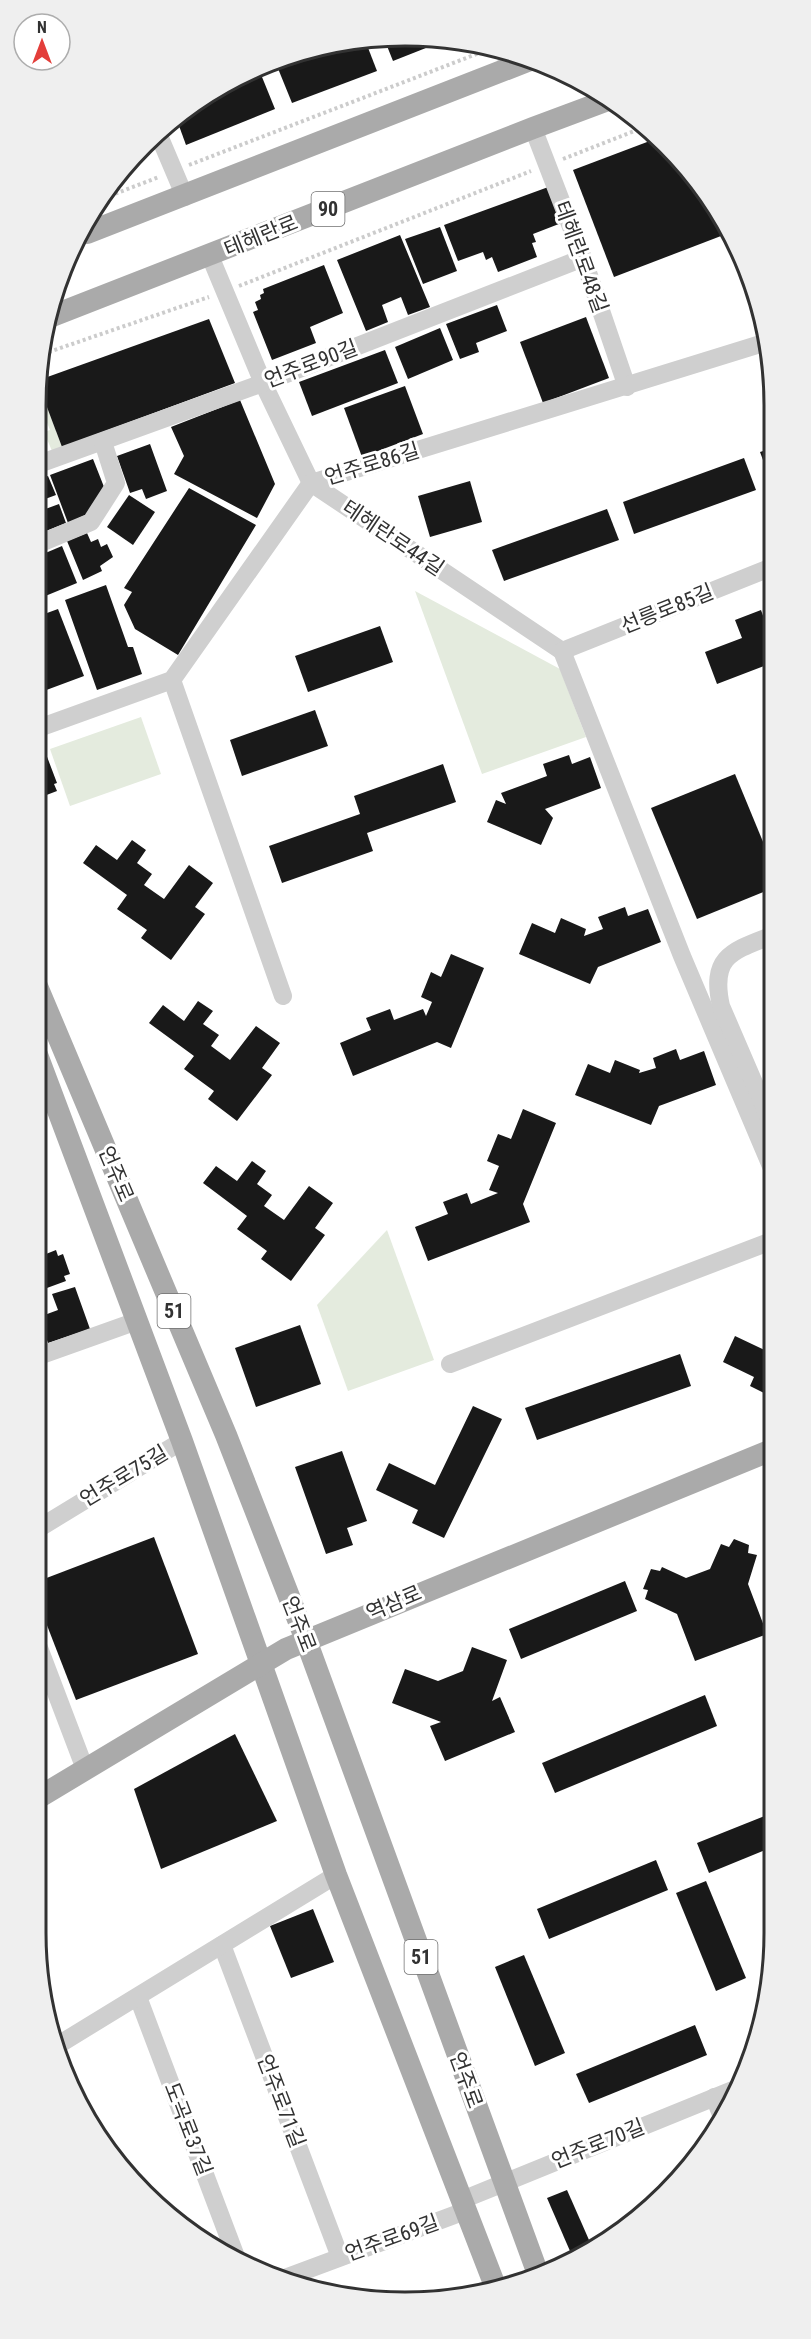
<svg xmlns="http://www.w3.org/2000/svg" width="811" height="2339" font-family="'Roboto Condensed','Noto Sans KR',sans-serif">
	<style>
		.green { fill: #e4ebde }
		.building { fill: #191919 }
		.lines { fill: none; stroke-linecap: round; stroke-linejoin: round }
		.path { stroke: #ccc; stroke-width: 4; stroke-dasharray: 3 3; stroke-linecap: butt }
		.minor { stroke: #cfcfcf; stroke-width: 18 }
		.major { stroke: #aaa; stroke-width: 22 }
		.labels { text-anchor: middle; stroke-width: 6; stroke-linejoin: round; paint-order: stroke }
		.shield { fill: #fff; stroke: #707070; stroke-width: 1.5 }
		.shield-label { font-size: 20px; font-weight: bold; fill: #323232 }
		.street-label { font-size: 21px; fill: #323232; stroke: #fff }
		.rim { fill: none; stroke: #323232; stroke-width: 3 }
	</style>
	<rect width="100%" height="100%" fill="#fff"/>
	<!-- green -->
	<g class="green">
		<polygon points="39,386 62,447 52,451 44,432 50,430 37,398"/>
		<polygon points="415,591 560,669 586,737 482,774"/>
		<polygon points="141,717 161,774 70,806 50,749"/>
		<polygon points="387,1230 434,1360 348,1391 317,1305"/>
	</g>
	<!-- building -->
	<g class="building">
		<polygon points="357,39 365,40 377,71 292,103 277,66"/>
		<polygon points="385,41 436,44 393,61"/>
		<polygon points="260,72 275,109 186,145 178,123 220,86"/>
		<polygon points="655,139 683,162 705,195 721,236 614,277 573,170"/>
		<polygon points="551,186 564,222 533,234 536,242 532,243 537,257 498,272 492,257 486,260 483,252 458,261 444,225"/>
		<polygon points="440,227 457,271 423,284 405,239"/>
		<polygon points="400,235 430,307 408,315 401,297 382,305 388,322 366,331 337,260"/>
		<polygon points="324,265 343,313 310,327 316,343 272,360 253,312 258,310 255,302 261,299 260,295 264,293 263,289"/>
		<polygon points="497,305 507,331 476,343 479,352 460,359 446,324"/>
		<polygon points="586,317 609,378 543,403 520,342"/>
		<polygon points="209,319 235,383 62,447 39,386 39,380"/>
		<polygon points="440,328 453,360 408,379 395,347"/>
		<polygon points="385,350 398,383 312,416 299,382"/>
		<polygon points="405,386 423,434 362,457 344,408"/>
		<polygon points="240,400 275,484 257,518 174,474 184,456 171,427"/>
		<polygon points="150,444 167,491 146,499 142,489 130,493 117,456"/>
		<polygon points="772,448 772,484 760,452"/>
		<polygon points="744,458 756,490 634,534 623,502"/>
		<polygon points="93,459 106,492 92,512 68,523 50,475"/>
		<polygon points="48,476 56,495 37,502 40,511 59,504 66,523 36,535 36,480"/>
		<polygon points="470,481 482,522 430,537 418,496"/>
		<polygon points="189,488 256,525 178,655 135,629 124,605 132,592 124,588"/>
		<polygon points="129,495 155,512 133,545 107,527"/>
		<polygon points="607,509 619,540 504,581 492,550"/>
		<polygon points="87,533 91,542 98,539 101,547 107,544 113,557 100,566 102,571 83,580 67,541"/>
		<polygon points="62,546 77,583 38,599 36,557"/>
		<polygon points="106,585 128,647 133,647 142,674 97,690 65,600"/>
		<polygon points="772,606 772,620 767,608"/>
		<polygon points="58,609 84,676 41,692 36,678 36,617"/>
		<polygon points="761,610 767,627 772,626 772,663 717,684 705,652 742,638 735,620"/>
		<polygon points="380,626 393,662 308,692 295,656"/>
		<polygon points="315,710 328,746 242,776 230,740"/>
		<polygon points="46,754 57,783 54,784 57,791 36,799 36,757"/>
		<polygon points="569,755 572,764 590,757 601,788 545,809 553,818 541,845 487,822 496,800 506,804 501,793 547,776 543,764"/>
		<polygon points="443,764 456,802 367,833 373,851 282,883 269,846 360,814 354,796"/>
		<polygon points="735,774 773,866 773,888 697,919 651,808"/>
		<polygon points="132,840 146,850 137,863 152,874 144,885 164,899 189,865 213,883 195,907 205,914 171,960 141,938 147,930 117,909 127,895 83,863 96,845 117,860"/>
		<polygon points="625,907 628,916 648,909 661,942 598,967 590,984 519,954 532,923 555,933 561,918 586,929 584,936 603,929 598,917"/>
		<polygon points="451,954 484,968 451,1048 437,1042 353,1076 340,1043 371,1030 366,1018 390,1009 394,1020 423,1009 426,1016 432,1002 421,997 431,972 441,977"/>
		<polygon points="198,1001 213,1011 203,1024 219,1035 211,1046 230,1060 256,1026 280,1043 262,1068 272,1075 237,1121 208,1099 214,1091 184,1069 194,1056 149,1023 163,1005 184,1021"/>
		<polygon points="676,1049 680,1060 704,1051 716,1085 659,1106 651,1125 575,1095 588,1064 610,1073 615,1060 640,1070 639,1073 656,1068 653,1058"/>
		<polygon points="523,1109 556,1123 523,1204 530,1222 428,1261 415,1227 448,1214 443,1202 467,1193 471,1204 498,1193 489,1190 499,1166 487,1161 498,1134 511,1139"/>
		<polygon points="252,1161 266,1171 257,1184 272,1195 264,1206 284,1220 309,1186 333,1203 315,1228 325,1235 291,1281 261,1259 267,1251 237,1229 247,1216 203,1183 216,1166 237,1181"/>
		<polygon points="36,1181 42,1197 36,1199"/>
		<polygon points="36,1238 41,1251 36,1253"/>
		<polygon points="56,1250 58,1256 63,1254 70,1274 64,1276 66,1281 36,1292 36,1258"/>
		<polygon points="75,1287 90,1329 48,1343 39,1317 58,1310 52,1294"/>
		<polygon points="300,1325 321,1384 256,1407 235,1348"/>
		<polygon points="735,1336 769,1352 774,1342 774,1398 750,1386 754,1377 723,1362"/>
		<polygon points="680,1354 691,1386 537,1440 525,1408"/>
		<polygon points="473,1406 502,1419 444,1538 412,1523 418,1510 376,1490 389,1463 435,1485"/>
		<polygon points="342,1451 367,1521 347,1528 353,1545 326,1554 295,1467"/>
		<polygon points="154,1537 198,1654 76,1700 36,1597 36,1582"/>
		<polygon points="734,1539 749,1545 748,1553 757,1555 748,1584 767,1634 695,1661 677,1614 645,1599 648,1590 643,1589 651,1569 660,1571 662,1567 686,1578 710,1569 721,1544 729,1547"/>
		<polygon points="625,1581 637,1611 521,1659 509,1629"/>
		<polygon points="472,1647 507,1660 492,1701 500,1697 515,1732 445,1761 430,1726 441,1722 392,1703 405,1669 438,1681 463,1671"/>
		<polygon points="705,1695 717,1726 555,1793 542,1763"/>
		<polygon points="235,1734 277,1821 161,1869 134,1789"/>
		<polygon points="775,1812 775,1846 709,1873 697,1843"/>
		<polygon points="656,1860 668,1890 549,1939 537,1909"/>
		<polygon points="706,1881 746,1978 716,1991 676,1893"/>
		<polygon points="313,1909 334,1962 291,1978 270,1926"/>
		<polygon points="524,1955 565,2053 535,2066 495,1967"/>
		<polygon points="766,2001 766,2004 763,2021 757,2005"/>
		<polygon points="695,2025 707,2055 589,2103 576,2074"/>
		<polygon points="567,2190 593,2249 573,2258 547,2198"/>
	</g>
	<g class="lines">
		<!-- path -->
		<g class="path">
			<polyline points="563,159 642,128"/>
			<polyline points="189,165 487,50"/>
			<polyline points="104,198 159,177"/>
			<polyline points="239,286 531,171"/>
			<polyline points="43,354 209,297"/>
		</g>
		<!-- minor -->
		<g class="minor">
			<polyline points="503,49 510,68"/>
			<polyline points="533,128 583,258 627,387"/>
			<polyline points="160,138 185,197"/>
			<polyline points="210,256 263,383 311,483 562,651"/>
			<polyline points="36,465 263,383 583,258"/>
			<polyline points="36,545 91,522 116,483 103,442"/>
			<polyline points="562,651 682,956 773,1171"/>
			<polyline points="562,651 772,567"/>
			<polyline points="172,680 283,996"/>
			<polyline points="36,729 172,680 311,483 767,342"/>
			<path d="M 773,935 C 732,951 710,956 721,1006 L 773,1127"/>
			<polyline points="36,1357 137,1321"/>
			<polyline points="450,1364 774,1240"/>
			<polyline points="36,1530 182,1441"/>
			<polyline points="36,1640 85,1769"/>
			<polyline points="222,1945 340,2257"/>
			<polyline points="138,1997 238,2262"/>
			<polyline points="58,2045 336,1875"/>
			<polyline points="714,2097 722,2117"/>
			<polyline points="462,2200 735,2089"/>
			<polyline points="285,2278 465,2211"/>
		</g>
		<!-- major -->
		<g class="major">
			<polyline points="87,233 530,60"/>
			<polyline points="47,318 533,128 608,100"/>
			<polyline points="36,984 226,1435 306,1640 538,2274"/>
			<polyline points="36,1052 182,1441 336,1875 497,2291"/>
			<polyline points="36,1799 286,1649 774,1449"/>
		</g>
	</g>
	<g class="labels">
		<!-- shield labels -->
		<g class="shield">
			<rect x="311.5" y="192" width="33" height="34" rx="4.5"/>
			<rect x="157.5" y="1294" width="33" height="34" rx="4.5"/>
			<rect x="404.5" y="1940" width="33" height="34" rx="4.5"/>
		</g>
		<g class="shield-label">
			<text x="328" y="216">90</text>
			<text x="174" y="1318">51</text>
			<text x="421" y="1964">51</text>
		</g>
		<!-- street labels -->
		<g class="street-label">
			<text transform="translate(261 236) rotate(-22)" y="7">테헤란로</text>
			<text transform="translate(581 257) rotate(70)" y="7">테헤란로48길</text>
			<text transform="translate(311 364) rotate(-21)" y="7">언주로90길</text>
			<text transform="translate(372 464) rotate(-17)" y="7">언주로86길</text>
			<text transform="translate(393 538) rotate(34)" y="7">테헤란로44길</text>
			<text transform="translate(667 609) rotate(-22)" y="7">선릉로85길</text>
			<text transform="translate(116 1174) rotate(67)" y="7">언주로</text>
			<text transform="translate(124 1476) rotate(-31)" y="7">언주로75길</text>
			<text transform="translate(394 1603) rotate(-23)" y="7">역삼로</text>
			<text transform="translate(299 1624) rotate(69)" y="7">언주로</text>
			<text transform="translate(466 2080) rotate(70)" y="7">언주로</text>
			<text transform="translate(281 2101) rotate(69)" y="7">언주로71길</text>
			<text transform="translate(188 2129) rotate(69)" y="7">도곡로37길</text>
			<text transform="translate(598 2144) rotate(-22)" y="7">언주로70길</text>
			<text transform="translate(392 2238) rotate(-20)" y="7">언주로69길</text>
		</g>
	</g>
	<!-- crop -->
	<path d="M0 0H811V2339H0ZM405 46H405A359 359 0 0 1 764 405V1933A359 359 0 0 1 405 2292H405A359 359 0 0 1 46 1933V405A359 359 0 0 1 405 46Z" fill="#efefef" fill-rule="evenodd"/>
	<path class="rim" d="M405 46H405A359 359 0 0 1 764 405V1933A359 359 0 0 1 405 2292H405A359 359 0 0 1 46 1933V405A359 359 0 0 1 405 46Z"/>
	<!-- north arrow -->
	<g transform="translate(42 42)"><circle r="28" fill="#ffffff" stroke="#adadad" stroke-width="1.5"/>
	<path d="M0-4.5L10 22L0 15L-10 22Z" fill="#e33e3a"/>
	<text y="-9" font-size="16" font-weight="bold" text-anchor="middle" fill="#323232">N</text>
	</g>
</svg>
